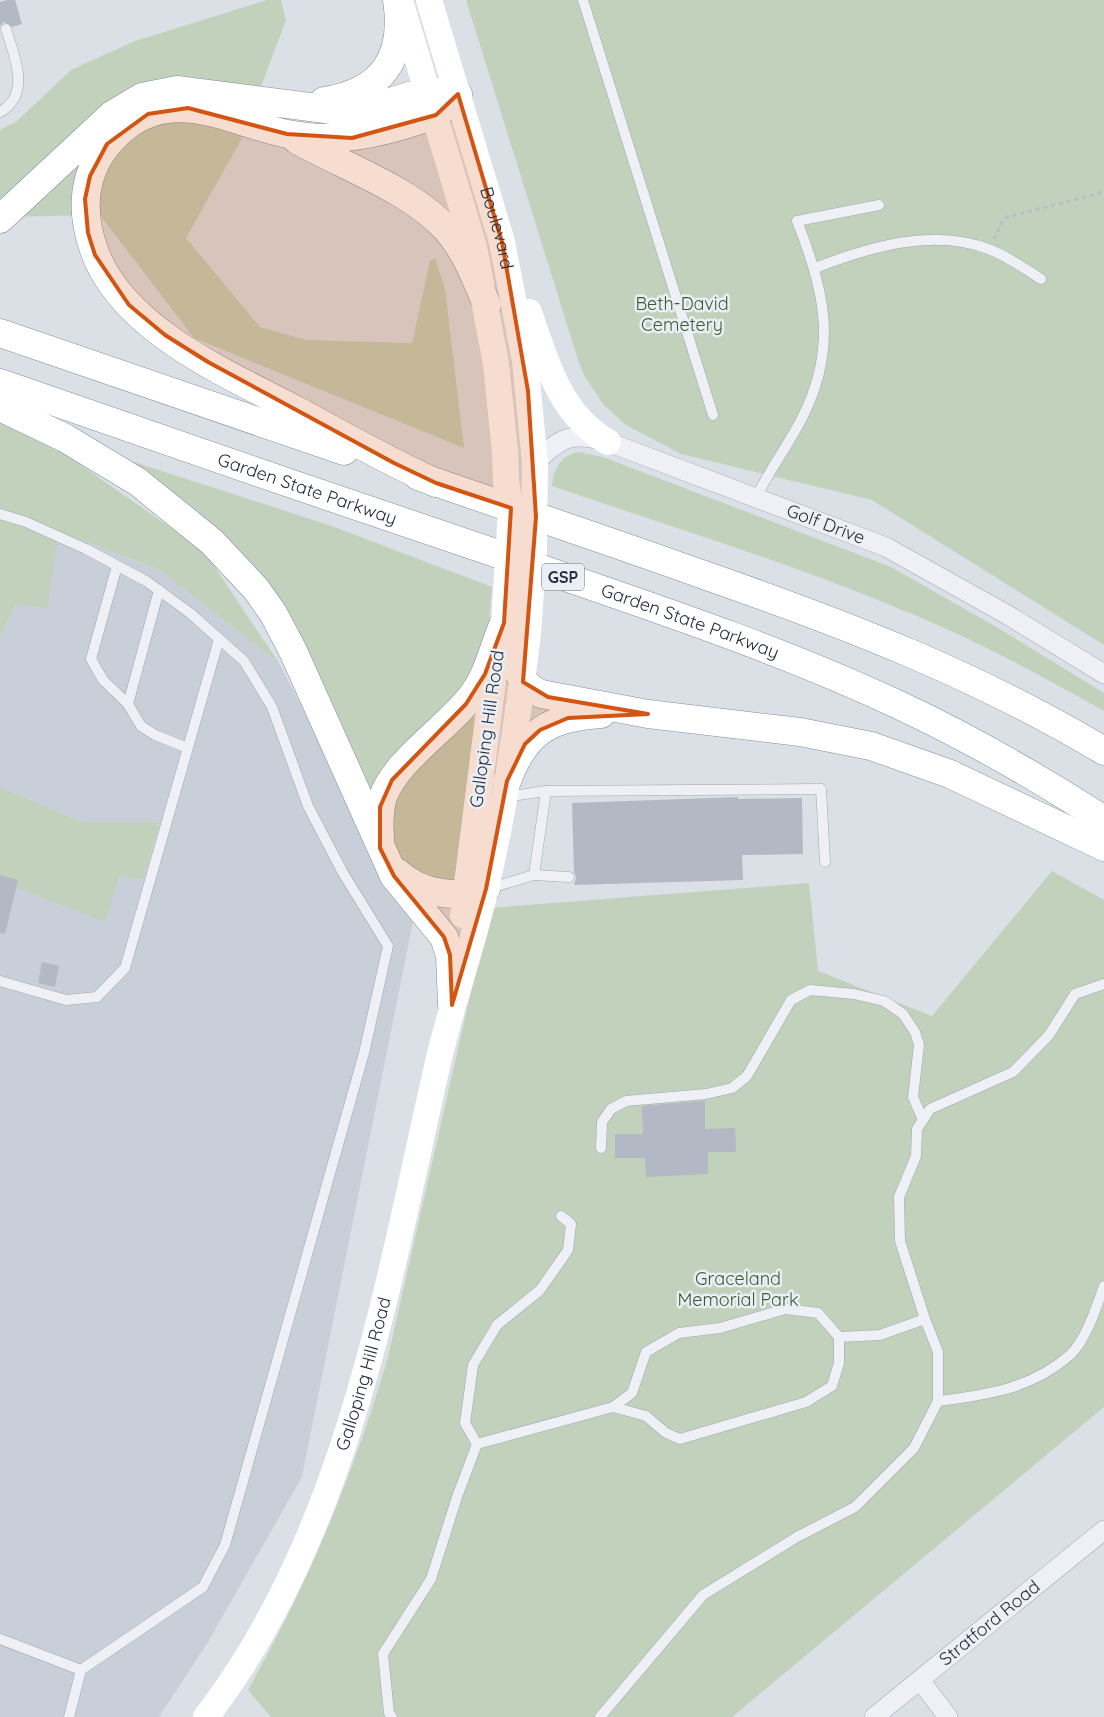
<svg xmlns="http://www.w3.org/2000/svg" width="1104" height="1717" font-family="Quicksand,sans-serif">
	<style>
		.built { fill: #c9cfd9 }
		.green { fill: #c1d1bc }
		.building { fill: #b2b9c4 }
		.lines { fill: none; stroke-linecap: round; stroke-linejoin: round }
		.lane-casing { stroke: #a0a7b1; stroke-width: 11 }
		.street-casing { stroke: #a0a7b1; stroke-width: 20 }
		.highway-casing { stroke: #828d9e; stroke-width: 29 }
		.path { stroke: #b9bec5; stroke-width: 3; stroke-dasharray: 4 4; stroke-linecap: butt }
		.lane { stroke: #eef0f5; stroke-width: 10 }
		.street { stroke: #eef0f5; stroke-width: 19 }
		.secondary { stroke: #fff; stroke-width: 26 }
		.highway { stroke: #fff; stroke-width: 28 }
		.secondary-bridge { stroke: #fff; stroke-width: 26 }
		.marked { fill: #d45511; fill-opacity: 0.2; stroke: #d45511; stroke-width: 4; stroke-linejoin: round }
		.labels { text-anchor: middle; stroke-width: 5; stroke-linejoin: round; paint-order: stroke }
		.shield { fill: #eaeff5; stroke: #5f6875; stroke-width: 1 }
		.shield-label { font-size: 16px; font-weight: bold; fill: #242e3e }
		.street-label { font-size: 18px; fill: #242e3e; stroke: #eaeff5 }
		.park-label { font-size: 18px; fill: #395a31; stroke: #eaeff5 }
	</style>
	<rect width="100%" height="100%" fill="#dbe0e7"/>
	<!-- built -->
	<polygon class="built" points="59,532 158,569 279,663 413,922 302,1477 208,1642 159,1717 0,1717 0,881 119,876 143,880 160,824 82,822 0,787 0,637 16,604"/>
	<!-- green -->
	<g class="green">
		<polygon points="267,0 281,0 286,20 241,140 186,238 260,327 306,340 412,343 430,261 435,258 445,289 464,448 194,338 100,215 0,217 0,130 17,121 71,70 135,41"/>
		<polygon points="466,0 1104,0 1104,645 872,500 681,454 626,425 603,404 585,377 578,360"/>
		<polygon points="0,422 42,438 204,551 279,663 158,569 59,532 47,609 16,604 0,637"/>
		<path d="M578,452L603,457L891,567L998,628L1104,693V711C1055,683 1005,656 953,632C824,573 686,532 552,486C554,469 560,456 578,452Z"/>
		<polygon points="134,462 329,525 492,587 487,649 472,683 376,793 369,792 291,618 133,468"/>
		<path d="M470,713L476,719L456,880C435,879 398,866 391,843C388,832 391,806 391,793Z"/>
		<polygon points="0,787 82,822 160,823 143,880 119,876 105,922 0,881"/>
		<path d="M1052,871L1104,900V1407L732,1717H271L248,1690C308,1584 354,1474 388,1357L490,908L809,883L818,971L932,1016Z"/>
	</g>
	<!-- building -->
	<g class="building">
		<polygon points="7,0 15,0 22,24 12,27 4,22 0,26 0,2"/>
		<polygon points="738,797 738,799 802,798 803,854 742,855 743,880 574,885 576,877 574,872 572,803"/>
		<polygon points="0,875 18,880 5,934 0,933"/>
		<polygon points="42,962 59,966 55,987 38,983"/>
		<polygon points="705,1101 705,1129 735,1128 736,1152 708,1152 708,1174 646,1177 645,1158 615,1158 615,1134 643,1134 642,1106"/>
	</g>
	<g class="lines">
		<defs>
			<g id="lane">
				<polyline points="583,0 713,415"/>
				<path d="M0,112C32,94 14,56 6,29"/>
				<path d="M815,268C869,247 934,227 991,250C1009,257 1025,269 1041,279"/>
				<path d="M756,498C769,470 788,446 802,418C838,348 825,291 797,221L879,205"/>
				<polyline points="0,514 26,522 86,549 146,581 190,613 244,661 272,707 308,806 343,873 388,946 364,1053 225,1545 203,1587 81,1670 69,1717"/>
				<polyline points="117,566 91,659 103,680 128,704"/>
				<polyline points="159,590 128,704 141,726 155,735 188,748"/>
				<polyline points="505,797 546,791"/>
				<polyline points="534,875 546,791 821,789 825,862"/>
				<polyline points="487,889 534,875 569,877"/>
				<polyline points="0,981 66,1000 97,997 125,968 219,639"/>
				<polyline points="601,1148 602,1122 611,1109 626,1101 706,1094 732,1088 747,1076 791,1000 810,990 854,994 884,1001 903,1014 915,1032 919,1045 913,1097 923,1120"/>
				<polyline points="561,1216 571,1224 568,1250 540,1290 497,1325 473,1365 465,1423 477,1444 613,1407 632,1393 646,1352 679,1333 720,1328 785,1309 818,1313 839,1337 880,1335 925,1319"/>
				<path d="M938,1401C987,1395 1031,1389 1070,1355C1087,1339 1096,1307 1104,1286"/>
				<polyline points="613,1407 646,1416 666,1433 680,1439 806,1402 832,1386 839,1363 839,1337"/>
				<polyline points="0,1639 81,1670"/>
				<polyline points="392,1717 389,1713 383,1654 431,1579 457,1497 477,1444"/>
				<polyline points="600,1717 703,1595 797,1537 855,1507 914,1448 938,1401 938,1352 925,1319 900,1241 899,1197 916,1156 917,1129 930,1109 1013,1072 1049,1035 1075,994 1104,984"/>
			</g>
			<g id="street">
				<path id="s1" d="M535,463C560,437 573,431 608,442L886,547L1006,614L1104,674"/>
				<polyline points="920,1680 948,1717"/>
				<path id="s2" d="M874,1717L1104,1530"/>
			</g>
			<g id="highway">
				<path d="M324,101C382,92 406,58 397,0"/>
				<path d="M297,140C343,166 414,191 448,231C466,252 476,279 487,305"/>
				<path d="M0,219L112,115L142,97L177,90L349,112C384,109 422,83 458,94C444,114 426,118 404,125C363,137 329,142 287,134C234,123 180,88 129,124C117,133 106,144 98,158C81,188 83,219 94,250C122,330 228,374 298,411C343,436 388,461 436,483"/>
				<polyline points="0,333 344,451"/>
				<path id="s5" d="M0,383C167,442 336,499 504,556C637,602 773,646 901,706C971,739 1039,778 1104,820"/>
				<polyline points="0,407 65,438 138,482 212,542 256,589 273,613 293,651 394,876 444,937 450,955 452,1005"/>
				<path d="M418,476C513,509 609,541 704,575C845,624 975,674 1104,751"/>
				<path d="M504,623C512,650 512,682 541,694L648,714L800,732L871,746L950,774L1104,847"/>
				<path d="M507,781C525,732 549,717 601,714"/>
				<path d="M380,839C379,824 379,810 383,797C396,759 451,726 474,693C489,672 494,645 504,623"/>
				<path d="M398,873C421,894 457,899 486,889"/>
			</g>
		</defs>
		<!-- lane casing -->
		<use href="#lane" class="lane-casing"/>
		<!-- street casing -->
		<use href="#street" class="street-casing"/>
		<!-- highway casing -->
		<use href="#highway" class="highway-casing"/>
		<!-- path -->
		<polyline class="path" points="994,239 1004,218 1104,192"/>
		<!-- lane -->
		<use href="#lane" class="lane"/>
		<!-- street -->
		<use href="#street" class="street"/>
		<!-- secondary -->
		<g class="secondary">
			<path id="s3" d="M429,0L502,242L525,361L535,463"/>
			<polyline points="401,4 474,247 496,364 505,452"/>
			<path d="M529,312C546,361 559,414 608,442"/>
			<polyline points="463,915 496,657"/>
			<path id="s4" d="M206,1717C349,1532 388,1280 439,1058C453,1000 473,945 486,887C506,804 518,718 528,633"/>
		</g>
		<!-- highway -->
		<use href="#highway" class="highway"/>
		<!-- secondary-bridge -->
		<g class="secondary-bridge">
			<polyline points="504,623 511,512 506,482 505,452"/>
			<polyline points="528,633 534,549 535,463"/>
		</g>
	</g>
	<!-- marked area -->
	<path class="marked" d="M458,94L502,242L528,391L536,517L523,682L548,697L648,714L568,718L540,730L525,744L507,781L486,889L452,1005L450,955L444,937L394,876L380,848V807L392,780L466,704L485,674L504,623L511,508L436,483L394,463L208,362L165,335L129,305L95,255L88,233L85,199L90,176L107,144L148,114L188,108L287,134L352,138L436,115Z"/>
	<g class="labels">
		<!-- shield labels -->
		<rect class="shield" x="542" y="563.5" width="42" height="27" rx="4"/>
		<g class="shield-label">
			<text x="563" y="583">GSP</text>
		</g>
		<!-- street labels -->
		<g class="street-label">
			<text dy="6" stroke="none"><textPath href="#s3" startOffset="238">Boulevard</textPath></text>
			<text dy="6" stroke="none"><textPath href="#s5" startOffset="325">Garden State Parkway</textPath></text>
			<text dy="6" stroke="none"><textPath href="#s1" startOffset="315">Golf Drive</textPath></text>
			<text dy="6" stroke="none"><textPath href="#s5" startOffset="730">Garden State Parkway</textPath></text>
			<text transform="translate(487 729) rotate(-82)" y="6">Galloping Hill Road</text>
			<text dy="6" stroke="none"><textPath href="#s4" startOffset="380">Galloping Hill Road</textPath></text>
			<text dy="6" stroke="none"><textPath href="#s2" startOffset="149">Stratford Road</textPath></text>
		</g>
		<!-- park labels -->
		<g class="park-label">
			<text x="682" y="310">Beth-David<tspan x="682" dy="21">Cemetery</tspan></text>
			<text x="738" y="1285">Graceland<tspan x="738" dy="21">Memorial Park</tspan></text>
		</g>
	</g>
</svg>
